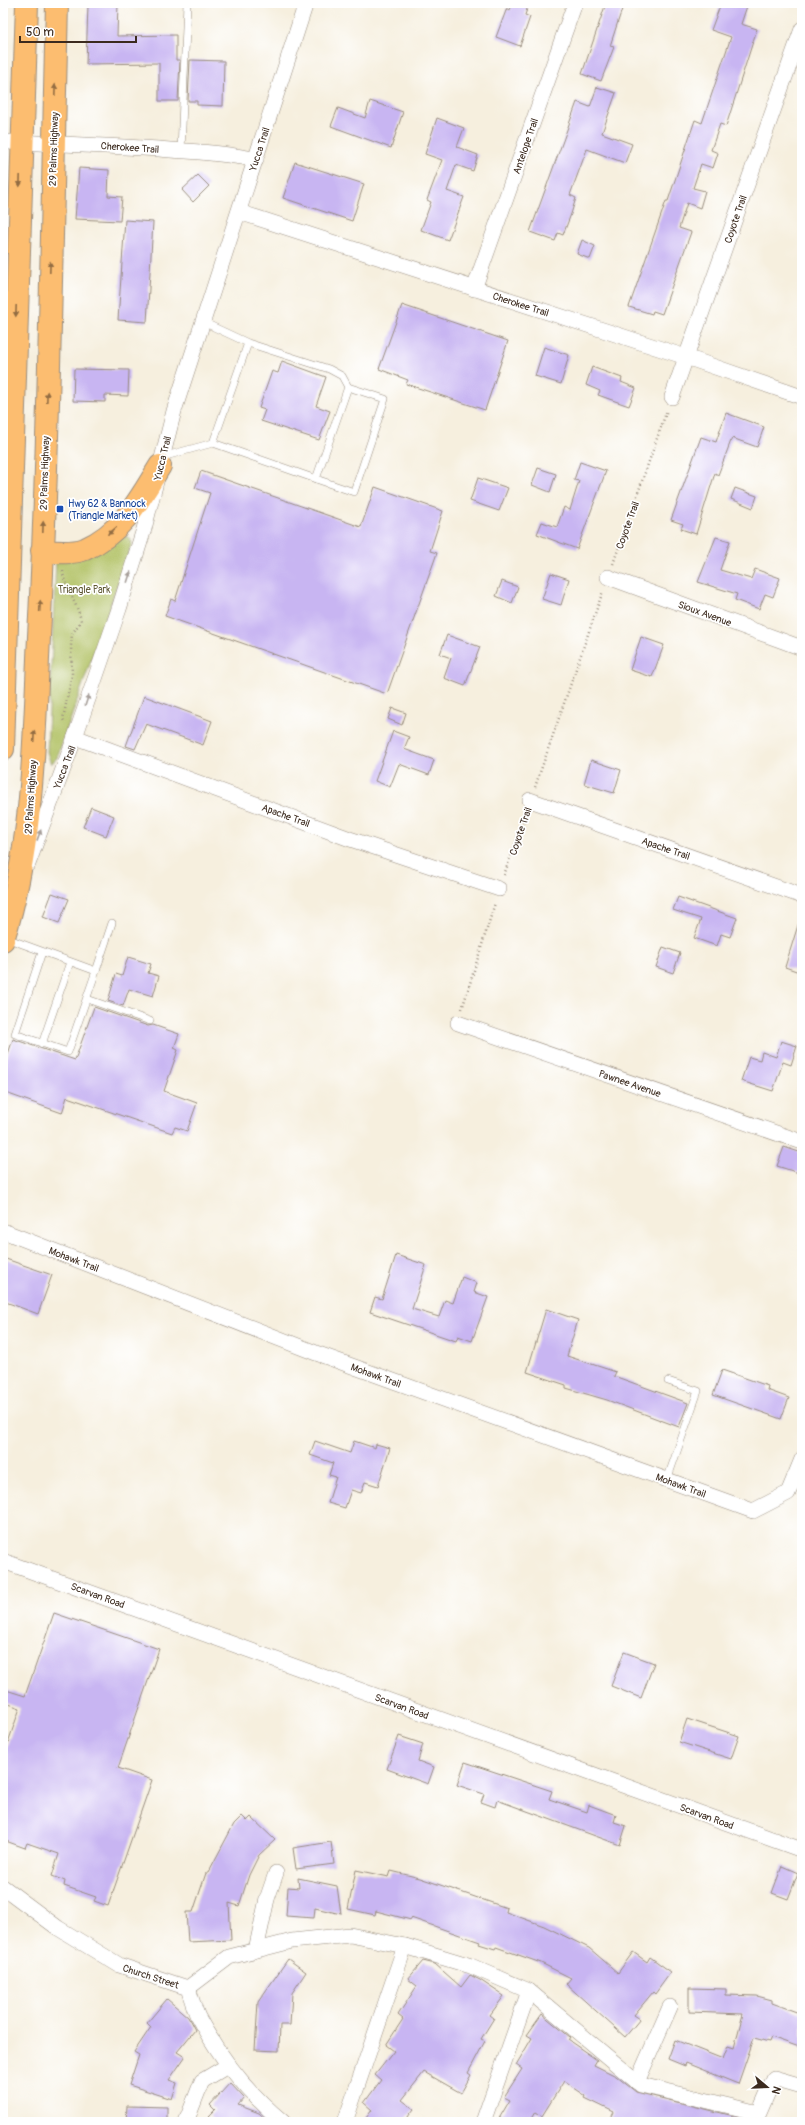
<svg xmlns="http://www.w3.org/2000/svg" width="805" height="2125" font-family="Pangolin,sans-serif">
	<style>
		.green { fill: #b1c164; stroke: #767641 }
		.building { fill: #c8b5f2 }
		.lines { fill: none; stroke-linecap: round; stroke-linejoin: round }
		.lane-casing { stroke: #988c7e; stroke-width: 8 }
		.street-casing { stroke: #988c7e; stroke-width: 16 }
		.primary-casing { stroke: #988c7e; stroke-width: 24 }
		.path { stroke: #988c7e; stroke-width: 2.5; stroke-dasharray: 1 3; stroke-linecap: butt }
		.lane { stroke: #fff; stroke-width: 7 }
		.street { stroke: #fff; stroke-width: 15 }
		.primary { stroke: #fcbd6f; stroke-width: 22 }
		.oneway { fill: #926c42 }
		.oneway2 { fill: #a79f9a }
		.transit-dot { fill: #1a4fb4; stroke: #fff; stroke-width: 1.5 }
		.labels { text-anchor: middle; stroke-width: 3.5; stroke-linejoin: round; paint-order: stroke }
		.street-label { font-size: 10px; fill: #3b2a1e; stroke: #fff }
		.transit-label { font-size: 10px; fill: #164399; stroke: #fff; text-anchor: start }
		.park-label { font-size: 10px; fill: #5e5733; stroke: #fff }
	</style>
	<rect width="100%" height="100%" fill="#fff"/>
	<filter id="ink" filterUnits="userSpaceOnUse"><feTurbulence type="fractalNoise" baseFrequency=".025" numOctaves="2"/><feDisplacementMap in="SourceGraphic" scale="8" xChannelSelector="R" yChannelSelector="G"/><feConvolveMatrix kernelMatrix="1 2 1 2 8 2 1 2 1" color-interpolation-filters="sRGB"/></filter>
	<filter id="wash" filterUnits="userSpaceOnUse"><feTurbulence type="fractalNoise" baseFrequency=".012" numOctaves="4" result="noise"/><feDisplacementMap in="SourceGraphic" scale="16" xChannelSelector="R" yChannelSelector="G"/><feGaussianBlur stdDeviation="0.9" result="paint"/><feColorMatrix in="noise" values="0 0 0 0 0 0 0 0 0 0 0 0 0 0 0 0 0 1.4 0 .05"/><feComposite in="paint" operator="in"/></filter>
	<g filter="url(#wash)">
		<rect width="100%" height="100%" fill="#f6efde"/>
		<!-- green -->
		<polygon class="green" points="120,536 129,537 132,543 57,758 51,764 47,752 56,560"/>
		<g id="blocks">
			<!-- building -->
			<g class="building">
				<polygon points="99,3 118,3 117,36 176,35 176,60 180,60 178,101 159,101 159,63 86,64 88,5 99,5"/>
				<polygon points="513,3 529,3 525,15 530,17 520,46 496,37 507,8 510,10"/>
				<polygon points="606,3 624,3 610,46 614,47 601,81 582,74"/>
				<polygon points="721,3 748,3 741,24 757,29 726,126 720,124 711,150 718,153 713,168 701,164 693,188 705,191 700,208 687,203 679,228 691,232 662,314 653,311 652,314 629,307 666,201 668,201 695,120 702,123 731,37 711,30"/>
				<polygon points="190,60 224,61 223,106 197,105 197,101 188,101"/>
				<polygon points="597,87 616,93 602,133 632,144 625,163 587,149 570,195 576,198 571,214 563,235 558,233 555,241 530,232 577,102 590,107"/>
				<polygon points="370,101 403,112 391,148 331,126 338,108 365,118"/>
				<polygon points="437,118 464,128 457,147 478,155 473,171 456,165 447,191 464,197 448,240 421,230 431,202 427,200 442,160 425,154"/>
				<polygon points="295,162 364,184 352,221 283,198"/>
				<polygon points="79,168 109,170 108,196 122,197 120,221 75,219"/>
				<polygon points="198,175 209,186 193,202 182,190"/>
				<polygon points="125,220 153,222 147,322 118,320"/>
				<polygon points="582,240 595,246 590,259 577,254"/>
				<polygon points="402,305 508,341 485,410 406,384 408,380 379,369"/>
				<polygon points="544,347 569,355 561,384 535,376"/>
				<polygon points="282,361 326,377 316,406 330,411 319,440 261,421 265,410 259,408 272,371 278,373"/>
				<polygon points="592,367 622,378 621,382 636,388 629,406 598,395 600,391 586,385"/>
				<polygon points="74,369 129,370 128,396 105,395 105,402 73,401"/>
				<polygon points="726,413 764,427 757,447 732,438 718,475 715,473 696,534 681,529 683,524 671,520 701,437 716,442"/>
				<polygon points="580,462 606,471 577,549 537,534 542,522 557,527 564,507 570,510 579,481 574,480"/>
				<polygon points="538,468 556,474 550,492 532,485"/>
				<polygon points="201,471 361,527 375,487 443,511 430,551 437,553 387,694 165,616 171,599 175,601 210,493 195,488"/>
				<polygon points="478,478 508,488 499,511 470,501"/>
				<polygon points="735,488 757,496 753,508 731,499"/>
				<polygon points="716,537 730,541 720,570 751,579 755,569 780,578 773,597 765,594 759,609 735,600 737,594 698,582"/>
				<polygon points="551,573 569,579 561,605 542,599"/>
				<polygon points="502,581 518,587 512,603 496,596"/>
				<polygon points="447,635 480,647 465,686 444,678 451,658 440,654"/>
				<polygon points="641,637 664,645 652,677 630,670"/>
				<polygon points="144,696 212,721 203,745 146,724 135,749 126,746"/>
				<polygon points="392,708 406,713 402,725 388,719"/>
				<polygon points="393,731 409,737 404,749 434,760 429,775 399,764 390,787 375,781"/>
				<polygon points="591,760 621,770 614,793 584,784"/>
				<polygon points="91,807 114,816 106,836 83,827"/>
				<polygon points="52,893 69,899 59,923 43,917"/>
				<polygon points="678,897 737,918 730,937 721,934 717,946 694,938 701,919 673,910"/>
				<polygon points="799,922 802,922 802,973 785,967"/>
				<polygon points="663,947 680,953 673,973 656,967"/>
				<polygon points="128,957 151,964 148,973 159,976 153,996 129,989 123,1006 108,1001 116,974 122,976"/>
				<polygon points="94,1007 148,1026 153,1025 179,1034 174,1048 178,1050 164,1091 197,1103 187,1131 175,1127 172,1133 67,1097 62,1113 3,1092 3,1069 13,1039 75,1060"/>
				<polygon points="781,1041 797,1046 791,1065 783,1062 773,1091 741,1081 749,1057 760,1060 762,1052 776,1057"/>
				<polygon points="784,1147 802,1153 802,1174 777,1166"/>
				<polygon points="396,1255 426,1265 412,1309 439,1317 445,1300 453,1303 462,1277 477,1283 474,1292 488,1297 472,1341 458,1336 456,1341 370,1312 375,1297 382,1299"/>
				<polygon points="3,1258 52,1275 38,1314 3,1301"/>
				<polygon points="546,1309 578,1320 567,1356 616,1372 614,1376 688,1403 679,1427 607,1400 566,1388 566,1385 527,1372"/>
				<polygon points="722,1370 768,1386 767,1390 789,1398 781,1419 713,1395"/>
				<polygon points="315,1441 350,1453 354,1441 375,1448 376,1444 390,1448 378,1486 365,1482 361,1493 351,1490 345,1508 328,1503 336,1477 329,1475 333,1463 310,1455"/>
				<polygon points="54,1613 159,1649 118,1768 152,1780 108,1906 94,1901 96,1897 64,1886 65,1881 52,1876 59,1854 27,1843 25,1848 3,1840 3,1757 20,1708 3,1702 3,1689 25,1696"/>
				<polygon points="624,1652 654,1663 641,1698 611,1686"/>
				<polygon points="687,1719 739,1736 731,1759 679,1742"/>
				<polygon points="399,1736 423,1744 418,1761 434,1767 428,1784 387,1769"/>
				<polygon points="465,1762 552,1791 549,1799 587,1812 589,1805 616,1815 614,1822 626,1826 620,1845 497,1800 495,1807 481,1802 484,1794 457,1785"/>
				<polygon points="242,1816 247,1821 251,1817 275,1840 259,1855 249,1875 239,1906 229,1903 231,1940 188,1942 186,1912 193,1912 206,1873 208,1873 234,1824"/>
				<polygon points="331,1842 334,1864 296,1869 293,1848"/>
				<polygon points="782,1866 798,1873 788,1899 772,1893"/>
				<polygon points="356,1870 389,1877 391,1871 420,1878 507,1908 506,1912 544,1926 589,1948 618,1973 633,1952 647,1962 650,1957 671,1972 655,1994 653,1992 634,2015 640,2019 625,2037 566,1984 571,1978 541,1963 496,1947 495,1949 479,1944 480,1942 411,1918 411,1920 376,1911 375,1915 348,1909"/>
				<polygon points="298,1878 337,1886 341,1914 315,1908 314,1918 286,1916 288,1887 299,1888"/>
				<polygon points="288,1959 306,1972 292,1993 290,2025 280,2025 279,2051 255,2050 258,2002"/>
				<polygon points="423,1961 435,1964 461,1987 470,1975 480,1980 504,1996 490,2015 494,2018 481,2039 485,2041 468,2073 471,2075 461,2093 424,2072 402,2100 414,2109 404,2122 363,2122 372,2110 364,2103 381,2080 375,2075 394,2051 386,2045 403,2019 398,2015 417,1986 408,1979"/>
				<polygon points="689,1988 726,1989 726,1995 757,1996 772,2000 772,2003 802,2014 802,2048 771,2037 769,2042 754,2038 738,2084 686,2063 685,2066 668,2059 675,2040 723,2059 728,2046 734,2048 743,2014 689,2012"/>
				<polygon points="167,1999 188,2017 195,2030 177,2052 185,2057 169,2080 177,2083 172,2099 129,2085 139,2055 134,2052 151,2027 147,2023"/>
				<polygon points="542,2014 570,2037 568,2040 597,2060 594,2065 616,2076 636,2092 738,2117 747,2120 746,2122 609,2122 614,2112 585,2098 586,2096 564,2081 542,2116 536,2112 530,2122 497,2122 510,2100 504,2097 522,2069 516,2065 532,2038 527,2035"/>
				<polygon points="230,2083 244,2098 238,2105 259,2113 269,2122 216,2122 209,2116 215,2110 210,2105"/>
				<polygon points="127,2106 167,2107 167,2122 126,2122"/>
			</g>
		</g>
	</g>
	<g filter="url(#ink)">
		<use href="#blocks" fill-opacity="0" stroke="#988c7e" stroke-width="1"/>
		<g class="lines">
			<defs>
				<g id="lane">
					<polyline points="181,151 187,3"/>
					<polyline points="203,322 248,343 329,369 342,376 348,387 316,479 213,443 248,343"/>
					<polyline points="162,457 213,443"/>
					<polyline points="316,479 354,492 385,399 348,387"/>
					<polyline points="6,938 96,971 68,1052 15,1034 42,952"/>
					<polyline points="96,971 112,923"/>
					<polyline points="87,999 150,1021"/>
					<polyline points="42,1044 70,962"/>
					<polyline points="667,1480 698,1391 668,1381"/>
				</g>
				<g id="street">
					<path d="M3,142C55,143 107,146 159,149C191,152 224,152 256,160"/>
					<polyline points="239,212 686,357 802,397"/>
					<polyline points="474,289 575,3"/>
					<polyline points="672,397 802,29"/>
					<polyline points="608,577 802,648"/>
					<polyline points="75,737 350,839 499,889"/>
					<polyline points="530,800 802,896"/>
					<polyline points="28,864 75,737 119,609 144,529 174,411 306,3"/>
					<polyline points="458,1023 802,1142"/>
					<polyline points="3,1231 316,1353 753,1511 788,1493 802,1459"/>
					<polyline points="3,1561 802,1850"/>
					<path d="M3,1887L58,1928L119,1965L188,1988C191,1997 194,2008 198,2017C219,2056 249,2094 283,2122"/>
					<polyline points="256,1950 267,1899 276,1873"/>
					<polyline points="188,1988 229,1957 292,1941 350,1935 405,1946 471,1966 529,1991 641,2085 759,2113 774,2078 802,2086"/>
					<polyline points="637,2082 670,2007"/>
					<polyline points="186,2122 202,2081 229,2065"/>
					<polyline points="345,2122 405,1946"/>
					<polyline points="483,2122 529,1991"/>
				</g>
				<g id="primary">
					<path d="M42,551C55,552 73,554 85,549C123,532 139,500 160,466"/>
					<polyline points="3,749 27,3"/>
					<path d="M3,940C36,835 34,725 40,617C50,413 52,208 57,3"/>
				</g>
			</defs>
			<!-- lane casing -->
			<use href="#lane" class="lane-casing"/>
			<!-- street casing -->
			<use href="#street" class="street-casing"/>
			<!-- primary casing -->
			<use href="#primary" class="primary-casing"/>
			<!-- path -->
			<g class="path">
				<polyline points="613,564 667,410"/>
				<path d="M63,571C64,589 78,603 81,621L72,634L71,646L72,675L63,719L65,723"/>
				<polyline points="535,787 603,591"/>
				<polyline points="504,875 526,814"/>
				<polyline points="462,1009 495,903"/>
			</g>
			<!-- lane -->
			<use href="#lane" class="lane"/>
			<!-- street -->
			<use href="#street" class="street"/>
			<!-- primary -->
			<use href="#primary" class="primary"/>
		</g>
		<!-- one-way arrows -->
		<defs><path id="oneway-solid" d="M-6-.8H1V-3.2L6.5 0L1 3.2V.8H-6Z"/></defs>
		<g class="oneway">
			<use href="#oneway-solid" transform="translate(55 90) rotate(-88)"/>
			<use href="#oneway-solid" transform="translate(20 181) rotate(92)"/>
			<use href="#oneway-solid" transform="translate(50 267) rotate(-88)"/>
			<use href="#oneway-solid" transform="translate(16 311) rotate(92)"/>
			<use href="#oneway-solid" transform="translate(47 397) rotate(-88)"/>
			<use href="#oneway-solid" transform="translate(43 527) rotate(-88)"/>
			<use href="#oneway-solid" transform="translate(112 531) rotate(141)"/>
			<use href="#oneway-solid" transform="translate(40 606) rotate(-87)"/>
			<use href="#oneway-solid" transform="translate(34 736) rotate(-87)"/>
		</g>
		<g class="oneway2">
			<use href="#oneway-solid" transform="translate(129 577) rotate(-72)"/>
			<use href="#oneway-solid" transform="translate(87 700) rotate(-72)"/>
			<use href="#oneway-solid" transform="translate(39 835) rotate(-70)"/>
		</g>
	</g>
	<!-- markers -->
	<rect class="transit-dot" x="56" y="505" width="8" height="8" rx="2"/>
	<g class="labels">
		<!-- street labels -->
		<g class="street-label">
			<text transform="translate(525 146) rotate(-71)" y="4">Antelope Trail</text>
			<text transform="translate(130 147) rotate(4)" y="4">Cherokee Trail</text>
			<text transform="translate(53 149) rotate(-88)" y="4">29 Palms Highway</text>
			<text transform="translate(259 149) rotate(-72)" y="4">Yucca Trail</text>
			<text transform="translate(735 219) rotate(-71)" y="4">Coyote Trail</text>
			<text transform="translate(521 304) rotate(18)" y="4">Cherokee Trail</text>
			<text transform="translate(162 458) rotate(-76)" y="4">Yucca Trail</text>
			<text transform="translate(44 473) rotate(-88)" y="4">29 Palms Highway</text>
			<text transform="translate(627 525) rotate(-70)" y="4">Coyote Trail</text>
			<text transform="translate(705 613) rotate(20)" y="4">Sioux Avenue</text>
			<text transform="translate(64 767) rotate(-69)" y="4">Yucca Trail</text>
			<text transform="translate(30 797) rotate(-86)" y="4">29 Palms Highway</text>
			<text transform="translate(286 815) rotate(20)" y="4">Apache Trail</text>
			<text transform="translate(520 831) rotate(-71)" y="4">Coyote Trail</text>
			<text transform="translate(666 848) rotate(19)" y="4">Apache Trail</text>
			<text transform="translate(630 1083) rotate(19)" y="4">Pawnee Avenue</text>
			<text transform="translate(74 1259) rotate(21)" y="4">Mohawk Trail</text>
			<text transform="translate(376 1375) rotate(20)" y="4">Mohawk Trail</text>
			<text transform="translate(681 1485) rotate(20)" y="4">Mohawk Trail</text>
			<text transform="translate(98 1595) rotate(20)" y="4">Scarvan Road</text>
			<text transform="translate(402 1706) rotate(20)" y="4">Scarvan Road</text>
			<text transform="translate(707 1816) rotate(20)" y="4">Scarvan Road</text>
			<text transform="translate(151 1976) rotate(18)" y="4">Church Street</text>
		</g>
		<!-- transit labels -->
		<g class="transit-label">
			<text x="68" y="507">Hwy 62 &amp; Bannock<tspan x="68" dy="12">(Triangle Market)</tspan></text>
		</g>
		<!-- park labels -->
		<g class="park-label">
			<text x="84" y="593">Triangle Park</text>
		</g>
	</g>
	<!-- margin -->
	<rect width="805" height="2125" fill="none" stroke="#fff" stroke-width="16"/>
	<!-- north arrow -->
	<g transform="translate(767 2087) rotate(109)" stroke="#ffffff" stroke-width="3" paint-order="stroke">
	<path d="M0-3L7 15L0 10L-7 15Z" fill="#3b2a1e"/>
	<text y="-6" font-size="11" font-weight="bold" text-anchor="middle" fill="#3b2a1e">N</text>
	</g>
	<!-- scale -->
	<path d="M20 36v6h116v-6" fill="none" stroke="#3b2a1e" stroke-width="2"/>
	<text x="26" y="36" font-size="12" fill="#3b2a1e" stroke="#ffffff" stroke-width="3" paint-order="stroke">50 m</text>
</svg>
